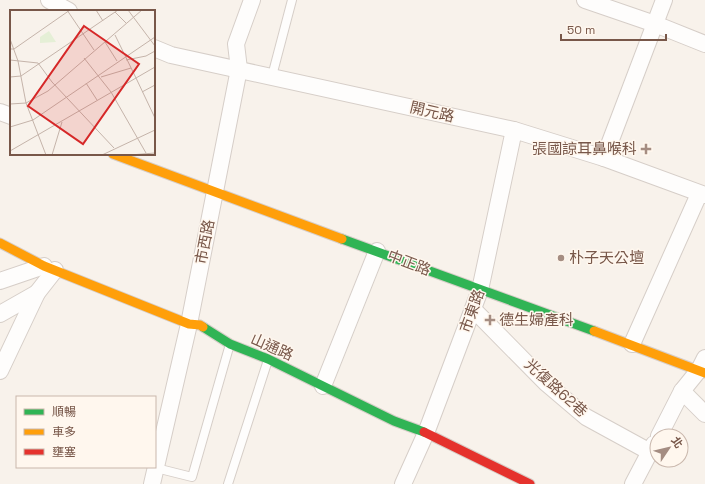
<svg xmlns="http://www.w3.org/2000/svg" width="705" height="484" font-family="'Space Grotesk','Noto Sans TC',sans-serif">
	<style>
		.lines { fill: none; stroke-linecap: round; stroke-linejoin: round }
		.lane-casing { stroke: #d6cec8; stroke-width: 10 }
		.street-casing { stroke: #d6cec8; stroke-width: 18 }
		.fast-casing { stroke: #d7cec8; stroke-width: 11 }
		.slow-casing { stroke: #d7cec8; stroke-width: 11 }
		.jam-casing { stroke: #d7cec8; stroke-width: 11 }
		.lane { stroke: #fefdfc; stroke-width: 8 }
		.street { stroke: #fefdfc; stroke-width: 16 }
		.fast { stroke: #30b455; stroke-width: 9 }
		.slow { stroke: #ff9f0a; stroke-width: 9 }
		.jam { stroke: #e5322d; stroke-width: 9 }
		.poi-dot { fill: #a58d82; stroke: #fff7ee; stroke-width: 1.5 }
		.labels { text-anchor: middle; stroke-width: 3; stroke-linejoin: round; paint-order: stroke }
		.street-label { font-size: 15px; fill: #785749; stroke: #fff7ee }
		.poi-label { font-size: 15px; fill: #785749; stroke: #fff7ee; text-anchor: start }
		.inset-road { fill: none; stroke: #c5b4aa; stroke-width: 1 }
		.view { fill: #d62828; fill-opacity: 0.15; stroke: #d62828; stroke-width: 2 }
		.inset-edge { fill: none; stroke: #785749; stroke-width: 2 }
	</style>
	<rect width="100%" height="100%" fill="#f8f2eb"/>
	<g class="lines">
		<defs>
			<g id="lane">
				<polyline points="272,76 292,0"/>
				<polyline points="156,468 192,477 230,344"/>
				<polyline points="228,484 268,360"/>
			</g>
			<g id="street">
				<polyline points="49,0 69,11"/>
				<polyline points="585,0 655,24 705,44"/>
				<polyline points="154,48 171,55 514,130 604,158 705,195"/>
				<polyline points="0,112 11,116"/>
				<polyline points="604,158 664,0"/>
				<polyline points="0,281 44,266"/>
				<polyline points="473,309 546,383 586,417 650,452"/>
				<polyline points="0,314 37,293"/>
				<polyline points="632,344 699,194"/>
				<polyline points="0,371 37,293 55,270"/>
				<polyline points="323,386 377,251"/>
				<polyline points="682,391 705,414"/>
				<polyline points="659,436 682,391 699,370 705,358"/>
				<polyline points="152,484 189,324 239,69 236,44 252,0"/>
				<polyline points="403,484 426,433 480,290 514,130"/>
				<polyline points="633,484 654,444"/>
			</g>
			<g id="fast">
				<polyline points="342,239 594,331"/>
				<polyline points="203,327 230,344 268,359 394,421 424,432"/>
			</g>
			<g id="slow">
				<polyline points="113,154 342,239"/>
				<polyline points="0,243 44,266 189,324 200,325 203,327"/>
				<polyline points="594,331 705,373"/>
			</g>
			<polyline id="jam" points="424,432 530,484"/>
		</defs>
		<!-- lane casing -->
		<use href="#lane" class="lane-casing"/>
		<!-- street casing -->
		<use href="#street" class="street-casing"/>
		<!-- fast casing -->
		<use href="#fast" class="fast-casing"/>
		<!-- slow casing -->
		<use href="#slow" class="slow-casing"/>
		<!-- jam casing -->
		<use href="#jam" class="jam-casing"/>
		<!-- lane -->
		<use href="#lane" class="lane"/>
		<!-- street -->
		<use href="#street" class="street"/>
		<!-- fast -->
		<use href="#fast" class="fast"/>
		<!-- slow -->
		<use href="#slow" class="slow"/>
		<!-- jam -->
		<use href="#jam" class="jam"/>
	</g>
	<!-- markers -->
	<g class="poi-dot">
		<path d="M644 143h4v4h4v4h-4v4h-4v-4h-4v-4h4z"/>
		<circle cx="561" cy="258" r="4"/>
		<path d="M488 314h4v4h4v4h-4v4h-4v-4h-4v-4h4z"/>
	</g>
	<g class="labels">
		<!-- street labels -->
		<g class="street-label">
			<text transform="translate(432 112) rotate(13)" y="5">開元路</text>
			<text transform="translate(205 242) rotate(-79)" y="5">市西路</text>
			<text transform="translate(409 263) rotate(21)" y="5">中正路</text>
			<text transform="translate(472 311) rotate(-70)" y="5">市東路</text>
			<text transform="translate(272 347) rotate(24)" y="5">山通路</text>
			<text transform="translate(556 388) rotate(42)" y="5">光復路62巷</text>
		</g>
		<!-- poi labels -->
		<g class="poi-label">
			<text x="637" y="154" text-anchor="end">張國諒耳鼻喉科</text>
			<text x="569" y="263">朴子天公壇</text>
			<text x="499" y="325">德生婦產科</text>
		</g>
	</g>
	<!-- overview -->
	<g transform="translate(10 10)">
		<rect width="145" height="145" fill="#f8f2eb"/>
		<path d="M39,21L46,32L30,33V27Z" fill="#e5efd6"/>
		<path class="inset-road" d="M57,0L84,40M86,0L93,11M118,0L145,36M105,2L116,13M105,25L126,68M0,29L8,51L16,93L36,145M95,32L107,51M0,39H4L60,0M74,48L101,82L136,143M0,50L28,53L42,72L104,138M116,50L136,46L145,41M0,67L11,66L108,0M91,67L121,58M126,68L145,108M76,73L87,90M132,82L145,75M0,94L16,93L38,81L132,0M0,117L23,110L145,27M0,141L145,57M42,145L52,112M92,145L145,120M120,145L145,143"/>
		<path class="view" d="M74,16L129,54L73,134L18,96Z"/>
		<rect width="145" height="145" class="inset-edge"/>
	</g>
	<!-- legend -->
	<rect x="16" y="396" width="140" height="72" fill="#fff7ee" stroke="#c9b7ac"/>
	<rect x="24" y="409" width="20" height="6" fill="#30b455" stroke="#c9b7ac"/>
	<text x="52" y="416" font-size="12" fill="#785749">順暢</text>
	<rect x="24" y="429" width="20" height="6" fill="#ff9f0a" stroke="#c9b7ac"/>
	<text x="52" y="436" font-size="12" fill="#785749">車多</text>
	<rect x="24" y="449" width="20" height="6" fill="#e5322d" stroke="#c9b7ac"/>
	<text x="52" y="456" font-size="12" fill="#785749">壅塞</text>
	<!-- north arrow -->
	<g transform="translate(669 448) rotate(55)"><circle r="19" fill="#fff7ee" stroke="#c9b7ac"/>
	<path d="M0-3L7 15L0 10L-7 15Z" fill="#a58d82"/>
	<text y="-6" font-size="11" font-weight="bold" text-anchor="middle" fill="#785749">北</text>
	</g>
	<!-- scale -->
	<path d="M561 34v6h105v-6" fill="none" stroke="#785749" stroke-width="2"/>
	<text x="567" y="34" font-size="12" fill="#785749" stroke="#fff7ee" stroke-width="3" paint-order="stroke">50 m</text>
</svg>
